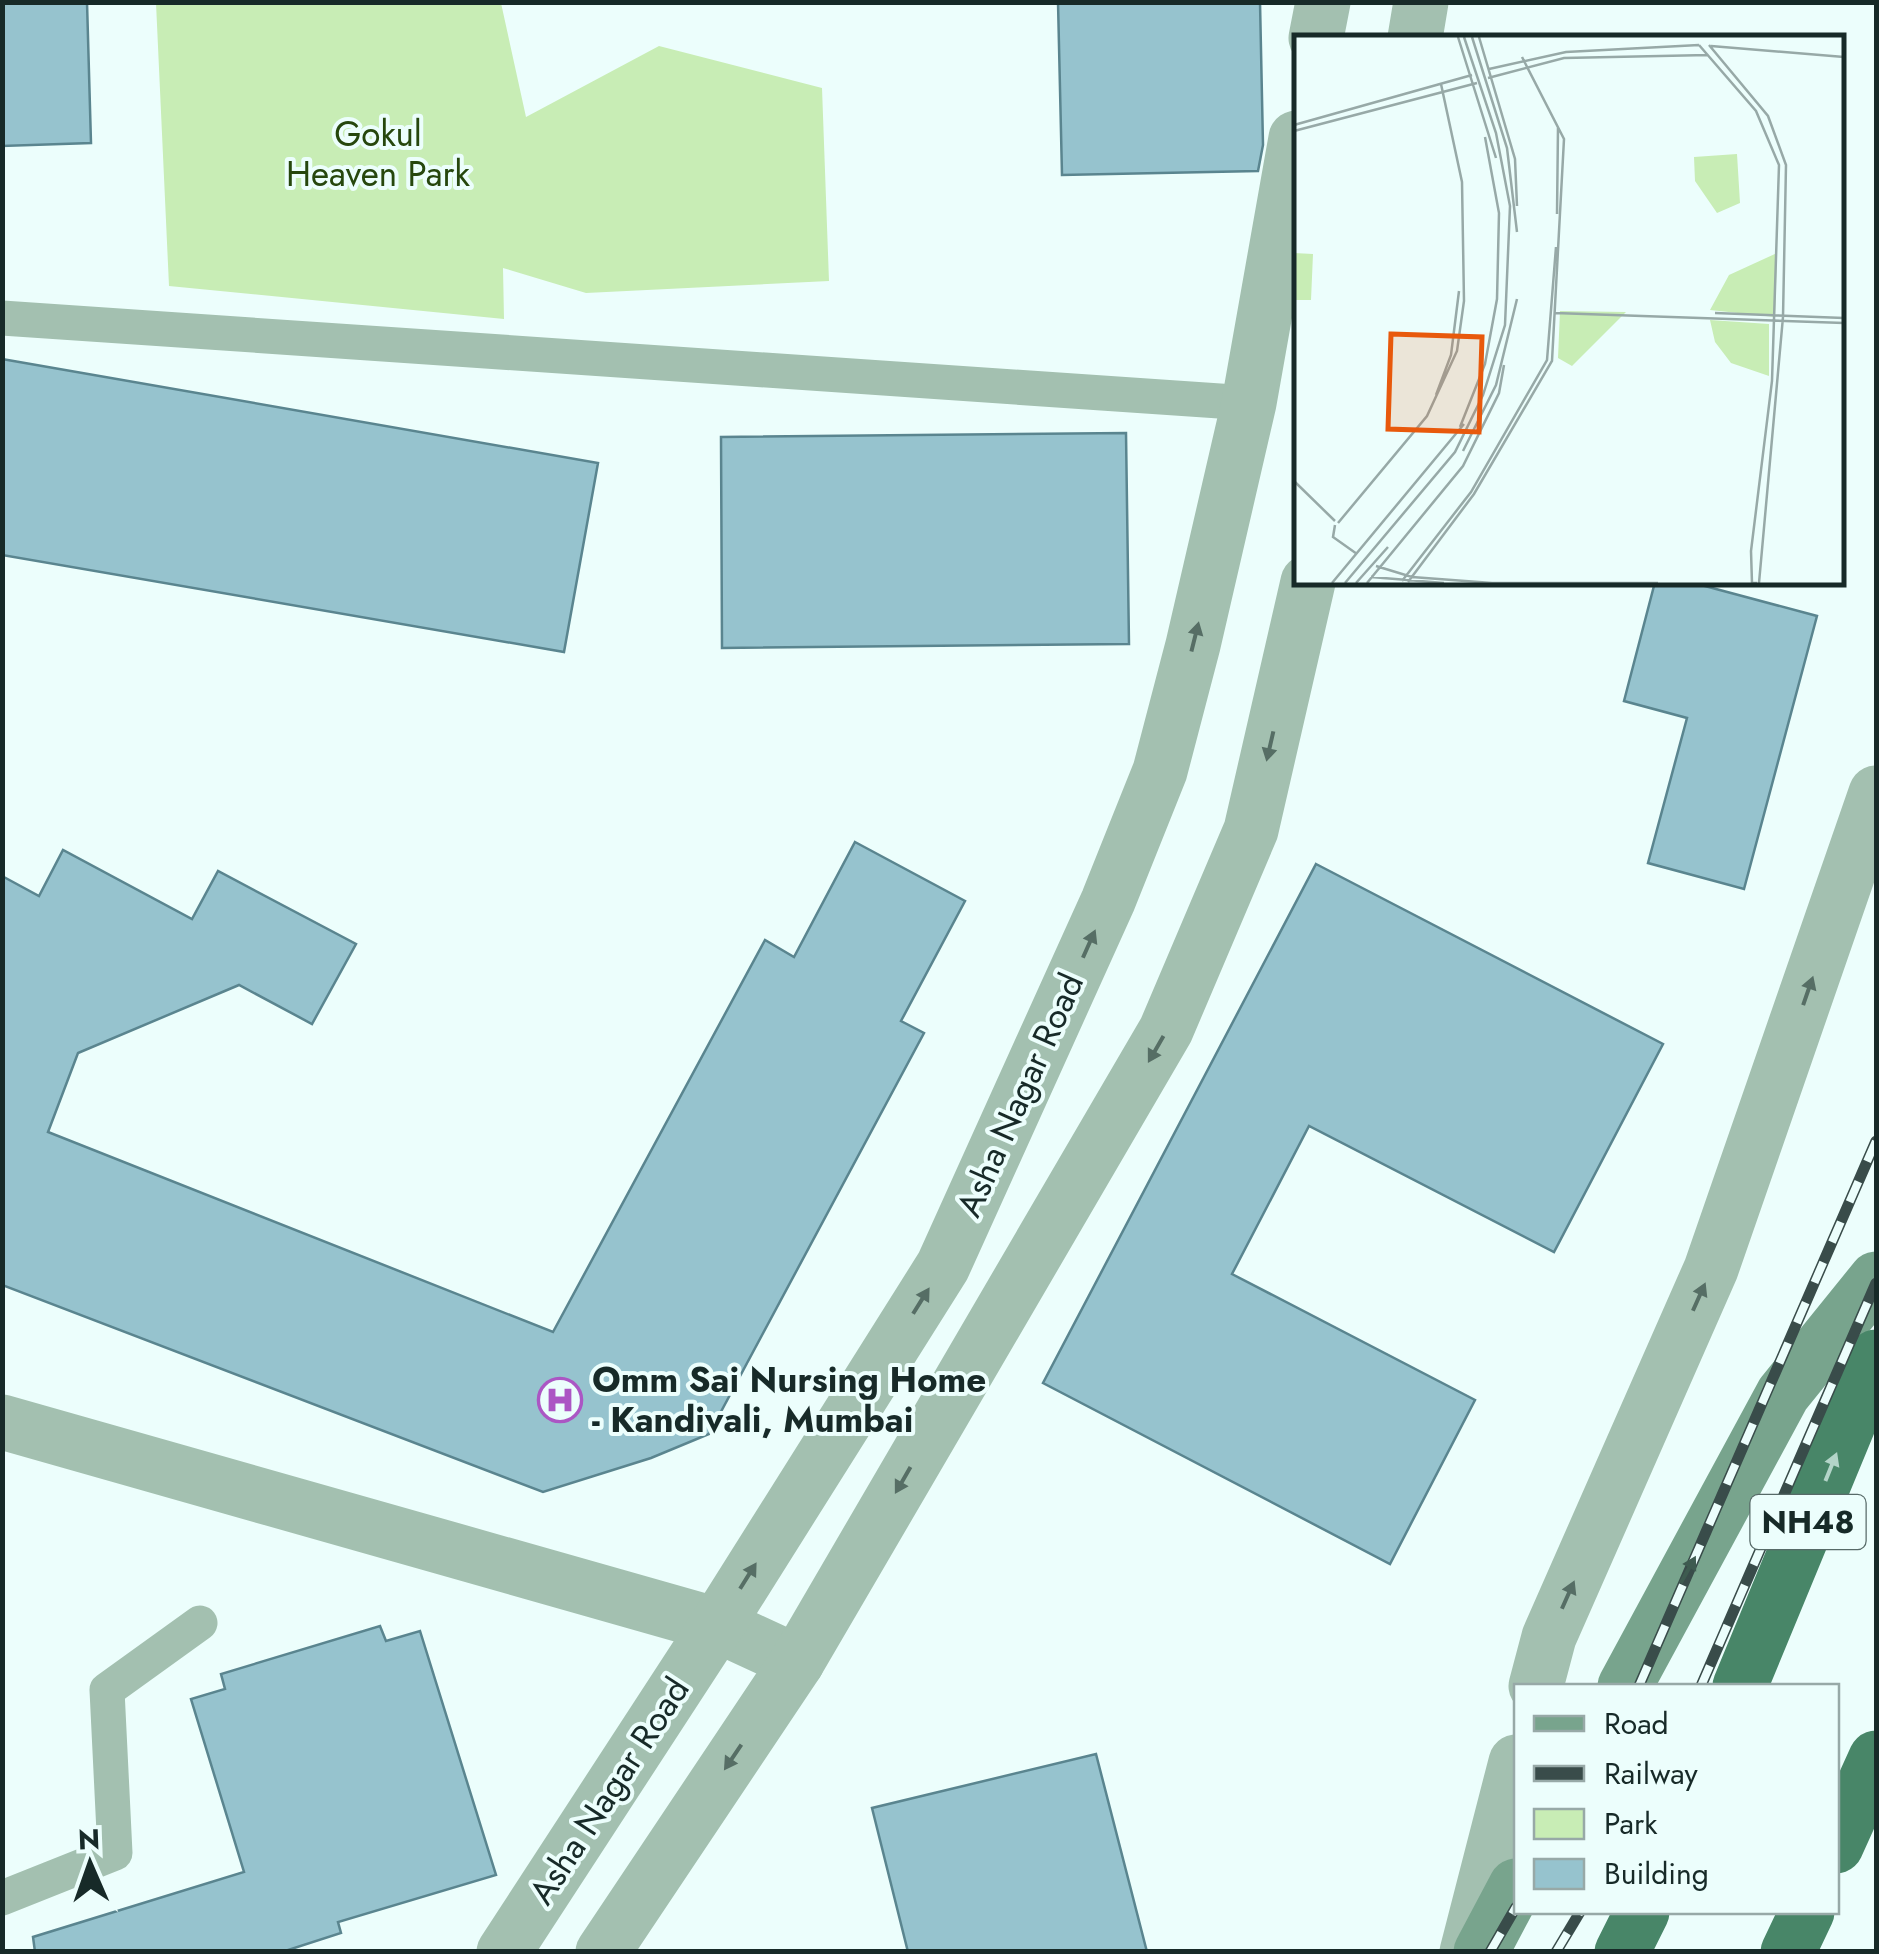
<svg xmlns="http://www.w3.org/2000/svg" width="1879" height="1954" font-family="Jost,sans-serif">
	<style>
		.green { fill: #c8edb5 }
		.building { fill: #96c3ce; stroke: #5a858f; stroke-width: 2.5 }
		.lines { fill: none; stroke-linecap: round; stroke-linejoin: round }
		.service { stroke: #a3c0b0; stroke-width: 35 }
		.minor { stroke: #a3c0b0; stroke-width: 55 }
		.tertiary { stroke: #a3c0b0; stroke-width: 55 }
		.secondary { stroke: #78a48d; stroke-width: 55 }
		.trunk { stroke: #488668; stroke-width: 55 }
		.rail-casing { stroke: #394c4a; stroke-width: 11 }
		.rail { stroke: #ecfefc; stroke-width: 8; stroke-dasharray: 22; stroke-linecap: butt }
		.oneway { fill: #566e65 }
		.oneway2 { fill: #b3d4c8 }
		.oneway3 { fill: #3e5b50 }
		.labels { text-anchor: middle; stroke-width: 8; stroke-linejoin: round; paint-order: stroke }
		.shield { fill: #ecfefc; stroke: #576a68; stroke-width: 2.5 }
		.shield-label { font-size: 32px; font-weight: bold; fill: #172a28 }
		.park-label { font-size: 35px; fill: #26470d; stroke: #ecfefc }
		.street-label { font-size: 35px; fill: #172a28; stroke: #ecfefc }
		.poi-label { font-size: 35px; font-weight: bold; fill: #172a28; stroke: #ecfefc; text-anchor: start }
		.inset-road { fill: none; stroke: #97a9a7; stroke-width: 2.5 }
		.view { fill: #e8590c; fill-opacity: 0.15; stroke: #e8590c; stroke-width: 5 }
		.inset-edge { fill: none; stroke: #172a28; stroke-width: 5 }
	</style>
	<rect width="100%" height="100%" fill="#ecfefc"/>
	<!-- green -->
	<polygon class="green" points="156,3 501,3 526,117 659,46 822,88 829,281 586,293 503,268 504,319 169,286"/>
	<!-- building -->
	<g class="building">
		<polygon points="2,2 87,2 91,143 2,146"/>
		<polygon points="1058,2 1260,2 1263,145 1258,171 1062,175"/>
		<polygon points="2,359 598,463 564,652 2,555"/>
		<polygon points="1126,433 1129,644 722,648 721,437"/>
		<polygon points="1655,582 1690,582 1817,616 1744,889 1648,863 1687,718 1624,701"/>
		<polygon points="855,842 965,901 901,1021 924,1033 709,1434 651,1458 543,1492 2,1285 2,876 39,896 63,850 192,919 218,871 356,944 312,1024 239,985 78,1053 48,1132 553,1332 765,940 794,957"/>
		<polygon points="1316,864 1663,1044 1554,1252 1309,1126 1232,1274 1475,1400 1390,1564 1043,1383"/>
		<polygon points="380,1626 386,1641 420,1631 496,1875 338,1922 341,1933 282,1952 35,1952 33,1937 244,1872 191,1699 225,1689 221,1674"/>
		<polygon points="1096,1754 1147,1952 908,1952 872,1808"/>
	</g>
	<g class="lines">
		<!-- service -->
		<g class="service">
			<polyline points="2,318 1249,403"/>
			<polyline points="2,1898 115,1853 107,1690 200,1623"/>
		</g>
		<!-- minor -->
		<polyline class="minor" points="2,1422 717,1625 797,1662"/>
		<!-- tertiary -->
		<g class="tertiary">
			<polyline points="1316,38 1323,2"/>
			<polyline points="1415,38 1421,2"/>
			<polyline points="1536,1686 1549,1637 1711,1269 1876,793"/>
			<polyline points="504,1952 717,1625 943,1266 1108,901 1160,771 1193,645 1249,403 1296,138"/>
			<polyline points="603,1952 797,1662 1166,1030 1251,830 1308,582"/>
			<polyline points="1467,1952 1516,1762"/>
		</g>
		<!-- secondary -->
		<g class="secondary">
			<polyline points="1625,1686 1783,1394 1876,1279"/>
			<polyline points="1481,1952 1516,1886"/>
		</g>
		<!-- trunk -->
		<g class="trunk">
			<polyline points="1740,1686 1876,1357"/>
			<polyline points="1836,1846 1876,1758"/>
			<polyline points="1622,1952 1642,1912"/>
			<polyline points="1788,1952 1807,1912"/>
		</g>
		<defs>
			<g id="rail">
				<polyline points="1639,1686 1876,1141"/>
				<polyline points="1701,1686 1876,1283"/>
				<polyline points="1490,1952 1516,1907"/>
				<polyline points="1556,1952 1580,1912"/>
			</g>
		</defs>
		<!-- rail casing -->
		<use href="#rail" class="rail-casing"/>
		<!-- rail -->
		<use href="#rail" class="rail"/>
	</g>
	<!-- one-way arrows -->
	<defs><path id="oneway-solid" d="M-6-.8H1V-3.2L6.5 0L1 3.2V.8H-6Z" transform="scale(2.5)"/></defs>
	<g class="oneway">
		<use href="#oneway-solid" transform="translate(1195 637) rotate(-76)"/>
		<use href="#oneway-solid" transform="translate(1270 746) rotate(103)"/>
		<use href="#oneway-solid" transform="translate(1089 944) rotate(-66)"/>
		<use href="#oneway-solid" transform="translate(1808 991) rotate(-71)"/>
		<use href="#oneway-solid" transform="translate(1156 1049) rotate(120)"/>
		<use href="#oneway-solid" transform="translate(1699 1297) rotate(-66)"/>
		<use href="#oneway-solid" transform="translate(921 1301) rotate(-58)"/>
		<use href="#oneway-solid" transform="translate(903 1480) rotate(120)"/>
		<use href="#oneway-solid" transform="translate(748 1576) rotate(-58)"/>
		<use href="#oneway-solid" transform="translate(1568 1595) rotate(-66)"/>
		<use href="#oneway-solid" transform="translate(733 1757) rotate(124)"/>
	</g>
	<use class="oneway2" href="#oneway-solid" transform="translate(1831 1467) rotate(-68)"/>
	<use class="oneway3" href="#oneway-solid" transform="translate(1688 1570) rotate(-61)"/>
	<!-- icons -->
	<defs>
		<symbol id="hospital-ring" viewBox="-11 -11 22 22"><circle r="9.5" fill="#ecfefc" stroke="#ab56c4" stroke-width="1.5"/><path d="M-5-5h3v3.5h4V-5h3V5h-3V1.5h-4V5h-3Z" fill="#ab56c4"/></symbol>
	</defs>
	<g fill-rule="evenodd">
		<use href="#hospital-ring" x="535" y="1375" width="50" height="50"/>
	</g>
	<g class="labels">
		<!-- shield labels -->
		<rect class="shield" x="1750.5" y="1495" width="115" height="54" rx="8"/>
		<g class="shield-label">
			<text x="1808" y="1533">NH48</text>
		</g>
		<!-- park labels -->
		<g class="park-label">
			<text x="378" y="146">Gokul<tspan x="378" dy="40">Heaven Park</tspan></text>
		</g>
		<!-- street labels -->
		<g class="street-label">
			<text transform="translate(1020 1095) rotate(-66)" y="12">Asha Nagar Road</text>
			<text transform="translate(609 1791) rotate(-57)" y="12">Asha Nagar Road</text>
		</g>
		<!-- poi labels -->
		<g class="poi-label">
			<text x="592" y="1392">Omm Sai Nursing Home<tspan x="592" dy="40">- Kandivali, Mumbai</tspan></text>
		</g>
	</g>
	<!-- overview -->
	<g transform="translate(1294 35)">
		<rect width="550" height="550" fill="#ecfefc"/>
		<path d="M443,119L446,168L423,178L401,146L400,122ZM0,218L19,219L17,265H0ZM483,218L481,282L416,275L435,240ZM266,276L332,277L278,331L264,323ZM416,285L475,289V341L437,328L421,307Z" fill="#c8edb5"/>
		<path class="inset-road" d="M164,2L202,123M178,2L213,113L223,197M185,2L221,124L223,171M405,10L462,76L485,130L478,346L457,516L458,548H463M415,10L474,81L492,130L489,282L465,548M417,11L550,22M195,34L272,17L405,10M194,43L270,23L414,20M0,90L178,40M0,96L183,48M263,179L264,92M261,278L550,288M421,278L550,283M142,360L157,320L165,256M166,392L191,329L203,264L205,178L191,102M169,416L202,350L223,264M0,446L41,486M44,488L133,381L163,316L170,266L168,147L147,49M41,490L39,502L63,519M82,531L118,542L198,548H364M77,542L150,548M108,546L177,457L253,325L262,212M114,547L180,459L258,326L270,104L228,22M38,548L170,389M51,548L161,417L189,360L211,290L216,171L202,98L170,2M62,548L94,512M73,548L169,431L205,358L210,330"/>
		<path class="view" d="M97,299L188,302L185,397L94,394Z"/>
		<rect width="550" height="550" class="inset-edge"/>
	</g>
	<!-- border -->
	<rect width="1879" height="1954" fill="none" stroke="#172a28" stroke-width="10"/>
	<!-- legend -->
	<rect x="1514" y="1684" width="325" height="230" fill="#ecfefc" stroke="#97a9a7" stroke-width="2.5"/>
	<rect x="1534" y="1716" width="50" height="15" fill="#78a48d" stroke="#97a9a7" stroke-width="2.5"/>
	<text x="1604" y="1734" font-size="30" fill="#172a28">Road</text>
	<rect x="1534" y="1766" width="50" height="15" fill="#394c4a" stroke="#97a9a7" stroke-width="2.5"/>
	<text x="1604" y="1784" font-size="30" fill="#172a28">Railway</text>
	<rect x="1534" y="1809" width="50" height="30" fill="#c8edb5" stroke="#97a9a7" stroke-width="2.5"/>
	<text x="1604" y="1834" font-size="30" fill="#172a28">Park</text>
	<rect x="1534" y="1859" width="50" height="30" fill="#96c3ce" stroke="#97a9a7" stroke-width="2.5"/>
	<text x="1604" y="1884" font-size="30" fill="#172a28">Building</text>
	<!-- north arrow -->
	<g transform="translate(90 1864) rotate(358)" stroke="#ecfefc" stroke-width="8" paint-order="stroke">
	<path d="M0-8L18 38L0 25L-18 38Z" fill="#172a28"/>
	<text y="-15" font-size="28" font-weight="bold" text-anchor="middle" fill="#172a28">N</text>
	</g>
</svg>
